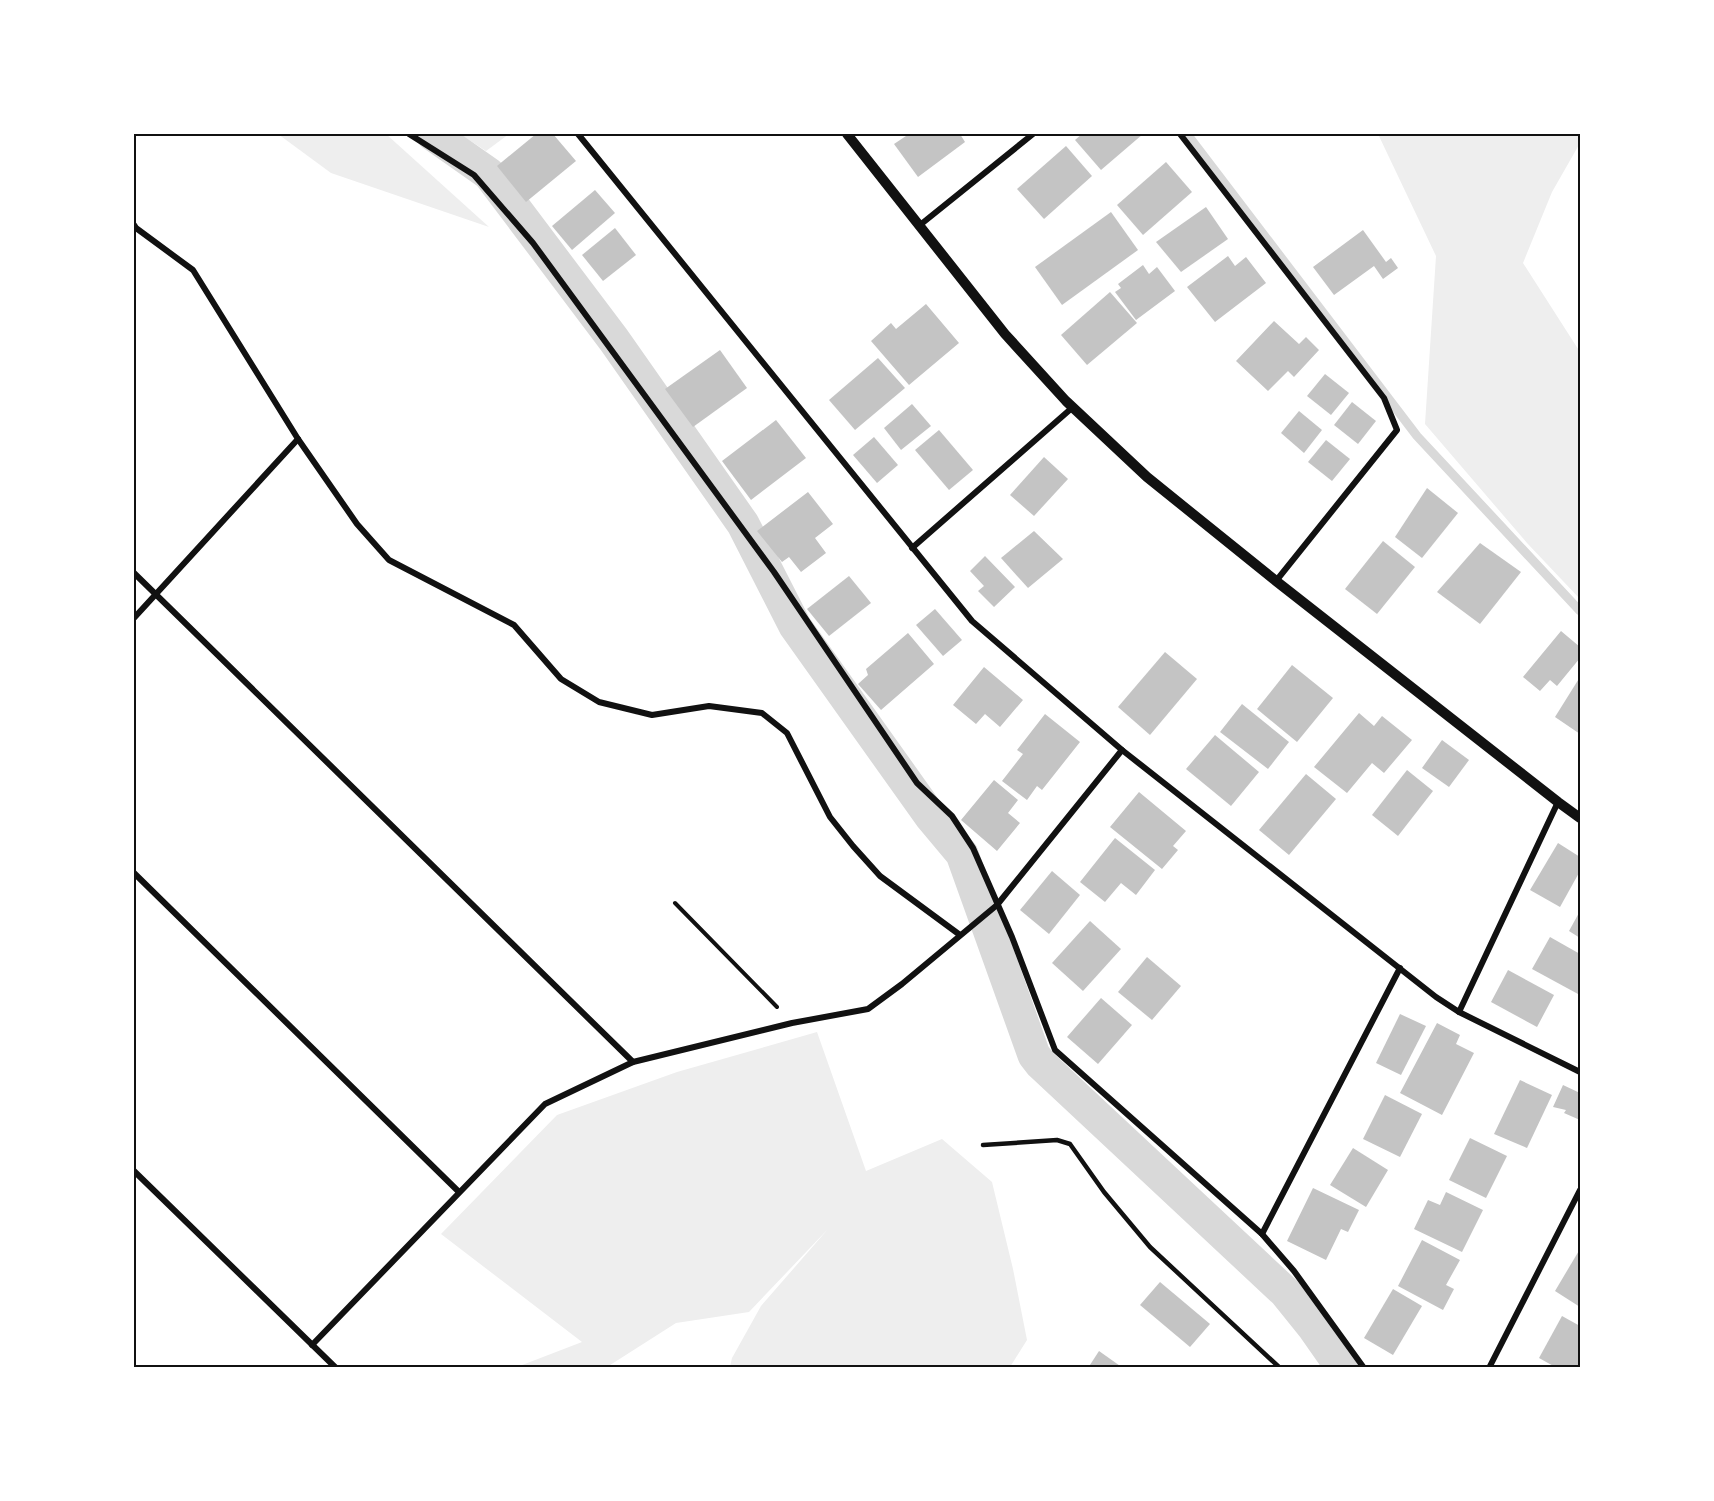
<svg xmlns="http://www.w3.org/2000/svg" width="1714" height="1501" font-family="'PT Sans Narrow',sans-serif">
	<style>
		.green { fill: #eee }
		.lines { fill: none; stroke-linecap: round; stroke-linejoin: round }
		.stream { stroke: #d9d9d9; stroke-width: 9 }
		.canal { stroke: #d9d9d9; stroke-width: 33 }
		.building { fill: #c4c4c4 }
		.path { stroke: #111; stroke-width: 4 }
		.service { stroke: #111; stroke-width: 4.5 }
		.minor { stroke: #111; stroke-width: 6 }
		.tertiary { stroke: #111; stroke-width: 10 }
		.neatline { fill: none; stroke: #111; stroke-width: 2 }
	</style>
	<rect width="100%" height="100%" fill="#fff"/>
	<!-- green -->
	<g class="green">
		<polygon points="278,134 386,134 489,227 331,173"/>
		<polygon points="460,134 509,134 486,151"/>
		<polygon points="1378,134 1580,134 1580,143 1552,192 1523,263 1580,352 1580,599 1527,543 1425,424 1436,256"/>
		<polygon points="817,1032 866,1171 942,1139 992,1182 1013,1269 1027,1340 1010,1367 730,1367 732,1358 761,1306 828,1229 749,1312 676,1323 607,1367 517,1367 582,1342 441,1234 557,1115 677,1072"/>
	</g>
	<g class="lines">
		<!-- stream -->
		<polyline class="stream" points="1187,134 1417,436 1580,611"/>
		<!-- canal -->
		<polyline class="canal" points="432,134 489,174 614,340 743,524 795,626 931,817 962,854 1034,1055 1041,1064 1285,1292 1314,1328 1342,1368"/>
	</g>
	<!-- building -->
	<g class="building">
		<polygon points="536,134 553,134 576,161 526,202 497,166"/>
		<polygon points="909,134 960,134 965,142 918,177 894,144"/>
		<polygon points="1082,134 1143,134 1101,170 1075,140"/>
		<polygon points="1066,146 1092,176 1044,219 1017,189"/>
		<polygon points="1166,162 1192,192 1143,235 1117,205"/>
		<polygon points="595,190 615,213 572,250 552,226"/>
		<polygon points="1206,207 1228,239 1181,272 1156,242"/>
		<polygon points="1111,212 1138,250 1062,305 1035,267"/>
		<polygon points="615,228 636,255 603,281 582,255"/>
		<polygon points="1363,230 1386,262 1391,258 1398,268 1383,279 1374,266 1334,295 1313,267"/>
		<polygon points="1228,256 1235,266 1246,257 1266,283 1215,322 1187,287"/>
		<polygon points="1143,265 1149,274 1157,267 1175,291 1136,320 1115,292 1121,288 1118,284"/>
		<polygon points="1110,292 1137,323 1087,365 1061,335"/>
		<polygon points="926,304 959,343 909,385 871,341 891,323 896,329"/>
		<polygon points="1274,321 1299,344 1306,337 1319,350 1294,377 1288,371 1268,391 1236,361"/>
		<polygon points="720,350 747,388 693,427 665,389"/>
		<polygon points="878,358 905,388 855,430 829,400"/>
		<polygon points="1325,374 1349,393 1331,415 1307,396"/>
		<polygon points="1352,402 1376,421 1358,444 1334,425"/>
		<polygon points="912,404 931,426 901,450 884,428"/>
		<polygon points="1299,411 1322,430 1304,453 1281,433"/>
		<polygon points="776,420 806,458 751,500 722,461"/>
		<polygon points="939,430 973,470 949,490 915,450"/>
		<polygon points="874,437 898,465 877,483 853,455"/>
		<polygon points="1326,440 1350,459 1332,481 1308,462"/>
		<polygon points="1044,457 1068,479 1034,516 1010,495"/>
		<polygon points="1427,488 1458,513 1422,558 1395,537"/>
		<polygon points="808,492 833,524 815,538 826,553 801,572 789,557 782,562 757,531"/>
		<polygon points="1034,531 1063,559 1028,588 1001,558"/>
		<polygon points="1383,541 1415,567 1377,614 1345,589"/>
		<polygon points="1480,543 1521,572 1480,624 1437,592"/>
		<polygon points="985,556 1015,587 994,607 978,591 984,586 970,571"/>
		<polygon points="849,576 871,603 829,636 807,609"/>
		<polygon points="935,609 962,640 943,656 916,625"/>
		<polygon points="1561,631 1580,647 1580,658 1557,686 1550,680 1540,691 1523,677"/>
		<polygon points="908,633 934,664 881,710 858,684 868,675 866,669"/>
		<polygon points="1165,652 1197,679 1150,735 1118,707"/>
		<polygon points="1292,665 1333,698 1297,742 1257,709"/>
		<polygon points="984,667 1023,700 1000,727 985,714 976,724 953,705"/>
		<polygon points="1580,677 1580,734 1555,717"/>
		<polygon points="1242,704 1289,742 1268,769 1220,732"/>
		<polygon points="1359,713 1374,726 1382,716 1412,740 1384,773 1372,763 1347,793 1314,767"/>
		<polygon points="1045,714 1080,742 1042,790 1037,786 1027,800 1002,781 1023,754 1017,750"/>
		<polygon points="1215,735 1259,772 1231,806 1186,769"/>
		<polygon points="1442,740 1469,760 1449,787 1422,768"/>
		<polygon points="1407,770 1433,791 1398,836 1372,815"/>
		<polygon points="1306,774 1336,799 1289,855 1259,830"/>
		<polygon points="994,780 1018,800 1008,813 1020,823 997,851 961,820"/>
		<polygon points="1139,792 1186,831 1173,846 1178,850 1162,869 1110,827"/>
		<polygon points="1115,838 1155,870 1136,895 1121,883 1105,902 1080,882"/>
		<polygon points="1558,843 1580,857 1580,871 1560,907 1530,890"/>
		<polygon points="1052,871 1080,895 1049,934 1020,910"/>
		<polygon points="1580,911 1580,938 1569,931"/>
		<polygon points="1090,921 1121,949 1083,991 1052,963"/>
		<polygon points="1550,937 1580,954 1580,990 1578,994 1532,969"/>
		<polygon points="1147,957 1181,986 1152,1020 1118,992"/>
		<polygon points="1508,970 1554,995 1537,1027 1491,1002"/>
		<polygon points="1101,998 1132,1025 1098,1064 1067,1037"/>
		<polygon points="1400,1014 1426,1026 1401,1075 1376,1063"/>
		<polygon points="1437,1023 1460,1035 1456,1044 1474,1053 1442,1115 1400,1093"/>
		<polygon points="1520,1080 1552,1095 1527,1148 1494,1134"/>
		<polygon points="1563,1085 1580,1093 1580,1120 1564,1113 1566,1110 1553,1107"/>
		<polygon points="1385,1095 1422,1114 1400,1157 1363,1139"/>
		<polygon points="1470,1138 1507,1156 1486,1198 1449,1180"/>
		<polygon points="1353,1148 1388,1170 1366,1207 1330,1185"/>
		<polygon points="1313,1188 1359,1210 1348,1232 1341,1229 1326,1260 1287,1241"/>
		<polygon points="1446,1192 1483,1210 1462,1252 1414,1229 1428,1200 1440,1205"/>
		<polygon points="1422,1240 1460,1260 1446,1285 1454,1289 1443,1310 1398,1286"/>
		<polygon points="1580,1249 1580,1307 1555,1291"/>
		<polygon points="1160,1282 1210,1324 1190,1347 1140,1305"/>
		<polygon points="1393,1289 1422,1306 1393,1355 1364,1338"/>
		<polygon points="1562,1316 1580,1326 1580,1364 1579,1368 1557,1368 1539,1358"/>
		<polygon points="1099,1351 1123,1368 1088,1368"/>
	</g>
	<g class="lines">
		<!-- path -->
		<polyline class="path" points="675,903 777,1007"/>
		<!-- service -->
		<polyline class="service" points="983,1145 1057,1140 1070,1144 1104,1192 1150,1247 1280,1368"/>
		<!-- minor -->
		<g class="minor">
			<polyline points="409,134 474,175 533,243 774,572 917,783 952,816 973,848 1012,937 1055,1050 1262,1234 1294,1271 1364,1368"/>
			<polyline points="578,134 972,621 1122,750 1436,997 1459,1012 1580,1072"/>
			<polyline points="1180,134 1384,398 1397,430 1276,581"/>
			<polyline points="134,225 136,228 193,270 298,439 357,524 389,560 514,625 561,679 599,702 652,715 709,706 762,713 787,733 830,817 853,846 880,876 960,935"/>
			<polyline points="920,225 1033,134"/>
			<polyline points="912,548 1073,407"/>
			<polyline points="134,573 633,1062"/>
			<polyline points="134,618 298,439"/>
			<polyline points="134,873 459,1192"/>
			<polyline points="1459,1012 1558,802"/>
			<polyline points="134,1171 336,1368"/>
			<polyline points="1262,1234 1400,968"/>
			<polyline points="312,1345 545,1104 633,1062 792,1023 868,1009 902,984 997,905 1122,750"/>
			<polyline points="1489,1368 1580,1190"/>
		</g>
		<!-- tertiary -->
		<polyline class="tertiary" points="847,134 1005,334 1066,401 1147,477 1276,581 1558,802 1580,818"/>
	</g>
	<!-- border -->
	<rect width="1714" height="1501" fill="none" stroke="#ffffff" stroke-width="270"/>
	<rect x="135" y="135" width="1444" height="1231" class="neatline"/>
</svg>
